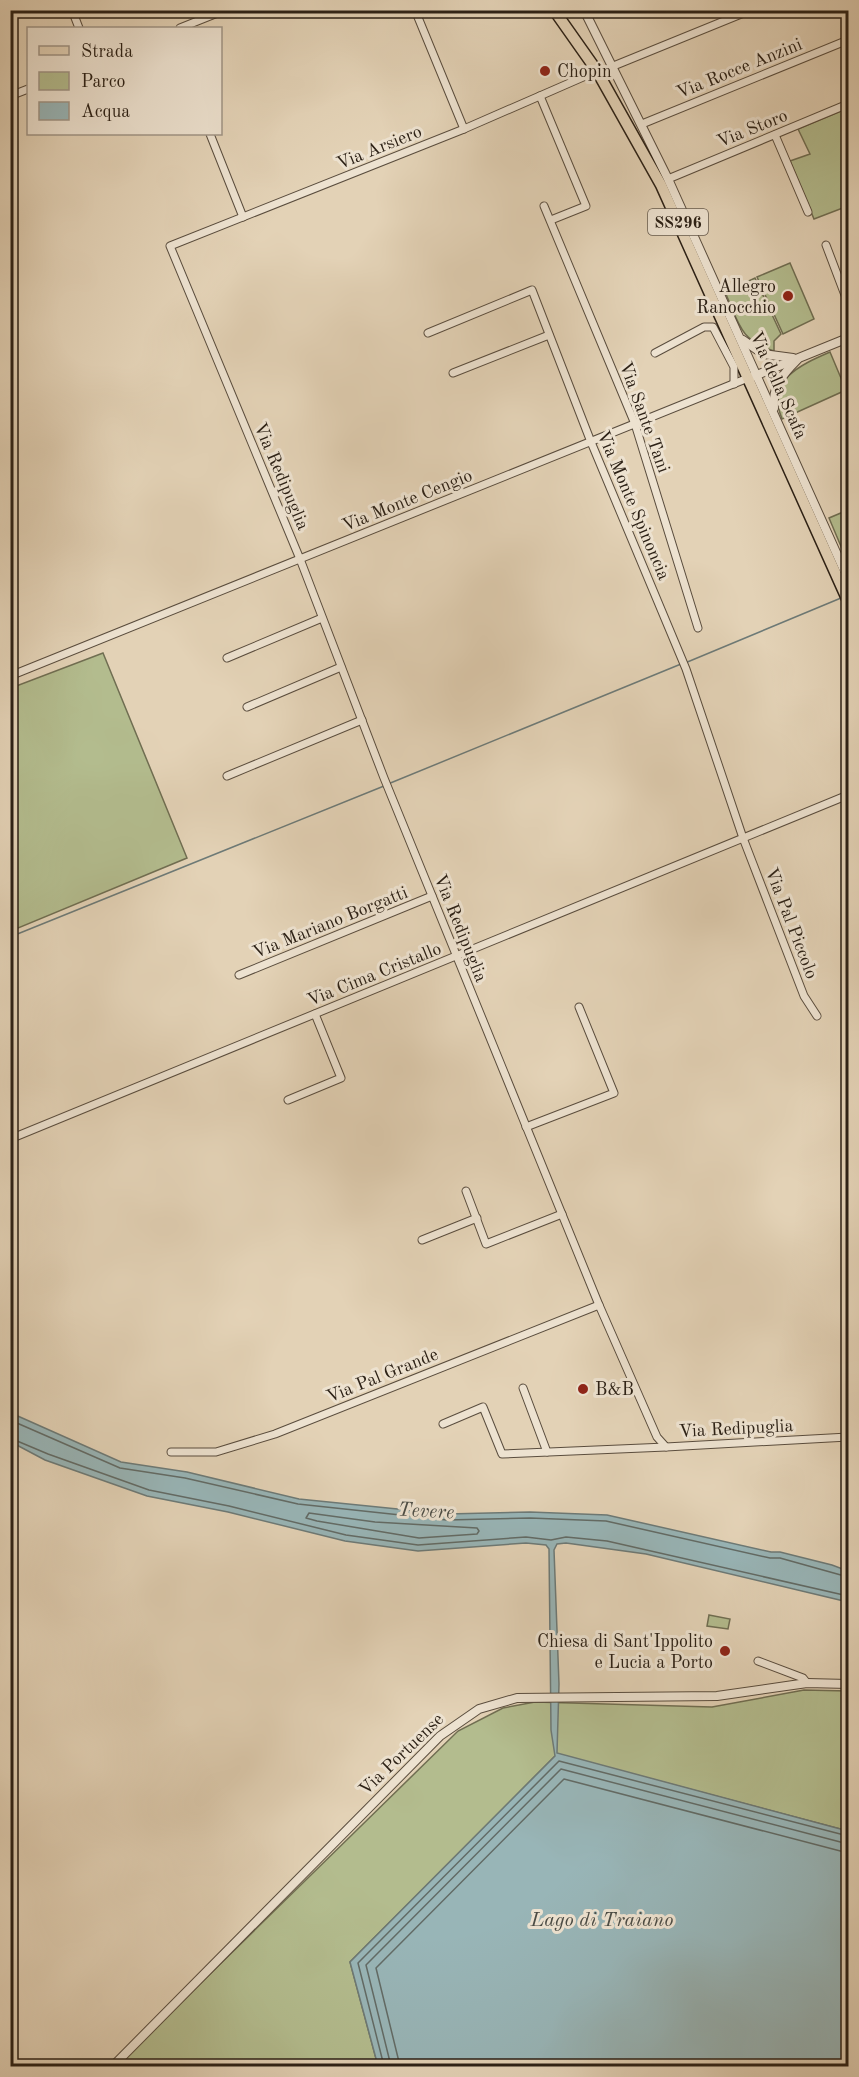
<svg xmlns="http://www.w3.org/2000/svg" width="859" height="2077" font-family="'Old Standard TT',serif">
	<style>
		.green { fill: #b3bc8e; stroke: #706e52; stroke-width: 1.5 }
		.water { fill: #98b5b7; stroke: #6d7a77; stroke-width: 1.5 }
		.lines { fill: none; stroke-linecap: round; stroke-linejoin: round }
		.shore { stroke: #626b66; stroke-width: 1.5 }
		.stream { stroke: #6d7a77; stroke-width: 1.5 }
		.minor-casing { stroke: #5a4d3e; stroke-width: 9 }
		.tertiary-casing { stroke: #5a4d3e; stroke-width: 10 }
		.primary-casing { stroke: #2c2116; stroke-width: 13 }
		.minor { stroke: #ede2d0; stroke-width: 7 }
		.tertiary { stroke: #ede2d0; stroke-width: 8 }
		.primary { stroke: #e3d2b6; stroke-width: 10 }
		.poi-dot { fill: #8f2418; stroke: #ede2d0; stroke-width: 2 }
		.labels { text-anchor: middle; stroke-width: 6; stroke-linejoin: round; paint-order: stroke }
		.shield { fill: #ede2d0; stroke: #665b4e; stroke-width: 1.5 }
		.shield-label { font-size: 16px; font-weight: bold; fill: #2c2116 }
		.street-label { font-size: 18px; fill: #2c2116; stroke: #ede2d0 }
		.poi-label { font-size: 18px; fill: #2c2116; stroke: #ede2d0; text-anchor: start }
		.water-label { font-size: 20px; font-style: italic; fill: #4c4d46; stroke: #ede2d0 }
	</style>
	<rect width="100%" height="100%" fill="#e3d2b6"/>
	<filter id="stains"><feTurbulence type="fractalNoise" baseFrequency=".00333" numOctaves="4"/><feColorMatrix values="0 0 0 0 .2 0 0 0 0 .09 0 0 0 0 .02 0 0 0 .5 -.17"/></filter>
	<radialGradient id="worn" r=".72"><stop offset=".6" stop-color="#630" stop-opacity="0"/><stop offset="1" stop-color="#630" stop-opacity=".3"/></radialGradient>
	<!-- green -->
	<g class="green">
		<polygon points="848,108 848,206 814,219 790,161 810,154 798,129"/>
		<polygon points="790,263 814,319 783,334 757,277"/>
		<path d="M755,278L781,334L774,341V351C739,340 739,323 725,292Z"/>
		<path d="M830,352L846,390L782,419C766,380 800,365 830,352Z"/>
		<polygon points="848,510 848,563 829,518"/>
		<polygon points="103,653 187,858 11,931 11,688"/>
		<polygon points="709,1615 730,1619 728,1629 707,1626"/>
		<polygon points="804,1690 848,1691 848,1831 557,1754 350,1962 378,2066 116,2066 458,1731 503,1708 535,1702 712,1707"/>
	</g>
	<!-- water -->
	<polygon class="water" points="11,1413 121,1462 187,1472 299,1499 447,1514 530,1512 607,1515 771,1552 780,1552 832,1565 848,1571 848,1602 646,1554 566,1543 557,1544 554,1550 559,1684 557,1753 848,1831 848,2066 378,2066 350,1962 555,1756 551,1730 549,1549 546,1545 526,1543 418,1551 345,1541 228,1512 147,1496 45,1460 11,1442"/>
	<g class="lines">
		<!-- shore -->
		<g class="shore">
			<polyline points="10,1420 120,1468 185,1478 298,1504 447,1520 530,1518 606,1521 770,1558 780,1558 848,1577"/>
			<polyline points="10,1438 48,1454 149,1490 229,1506 346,1535 418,1545 526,1537 551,1540 566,1537 607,1541 848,1596"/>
			<polygon points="309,1513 375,1522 477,1528 479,1531 477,1534 419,1538 317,1521 306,1518"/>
			<polyline points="384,2066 358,1963 559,1761 848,1836"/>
			<polyline points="391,2066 366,1965 561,1769 848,1844"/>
			<polyline points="400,2066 376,1968 564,1779 848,1853"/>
		</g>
		<!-- stream -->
		<g class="stream">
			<polyline points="685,663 841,598"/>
			<polyline points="388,784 681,664"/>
			<polyline points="10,937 384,786"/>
		</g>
		<defs>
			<g id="minor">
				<polyline points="72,10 79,28"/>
				<polyline points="415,10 464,129"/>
				<polyline points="847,10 848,14"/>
				<polyline points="180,28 225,10"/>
				<polyline points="611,67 751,10"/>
				<polyline points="597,71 464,129 170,246 300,559 384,778 599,1305 657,1437 666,1447 848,1437"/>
				<polyline points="10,96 28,89"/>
				<polyline points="540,96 586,206 551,220"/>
				<polyline points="642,124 848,40"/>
				<polyline points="210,134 243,217"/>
				<polyline points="775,135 808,212"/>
				<polyline points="668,179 848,104"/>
				<polyline points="544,206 635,424 698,628"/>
				<polyline points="826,245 848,303"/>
				<polyline points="428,333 532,290 591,442 686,669 743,838 804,996 817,1016"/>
				<polyline points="655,353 704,327 713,327 734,367 734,384"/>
				<polyline points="453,373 549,335"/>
				<polyline points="227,658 322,618"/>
				<polyline points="10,676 748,378"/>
				<polyline points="247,707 341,667"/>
				<polyline points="227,776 362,720"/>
				<polyline points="239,975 432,896"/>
				<polyline points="288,1100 341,1078 315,1014"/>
				<polyline points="526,1127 614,1093 579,1007"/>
				<polyline points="10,1139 848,795"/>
				<polyline points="466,1191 486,1244 562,1214"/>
				<polyline points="422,1240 477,1218"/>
				<polyline points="523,1388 547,1452"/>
				<polyline points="443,1424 483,1407 502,1454 666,1447"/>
				<polyline points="171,1452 216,1452 275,1434 599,1305"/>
				<polyline points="758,1661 803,1678 807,1683"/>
			</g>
			<g id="tertiary">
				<polyline points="584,10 668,179 848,579"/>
				<polyline points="743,340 763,354 793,358"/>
				<polyline points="752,377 848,338"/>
				<path d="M774,408C772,387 782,375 797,360"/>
				<polyline points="113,2066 440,1736 479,1709 517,1698 717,1696 807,1683 848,1684"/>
			</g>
			<polyline id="primary" points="554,10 597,71 661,185 848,601"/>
		</defs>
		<!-- minor casing -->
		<use href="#minor" class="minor-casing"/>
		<!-- tertiary casing -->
		<use href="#tertiary" class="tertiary-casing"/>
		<!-- primary casing -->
		<use href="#primary" class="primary-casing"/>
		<!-- minor -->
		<use href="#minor" class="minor"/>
		<!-- tertiary -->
		<use href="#tertiary" class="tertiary"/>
		<!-- primary -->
		<use href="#primary" class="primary"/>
	</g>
	<!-- markers -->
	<g class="poi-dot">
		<circle cx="545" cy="71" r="6"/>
		<circle cx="788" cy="296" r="6"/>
		<circle cx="583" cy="1389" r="6"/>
		<circle cx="725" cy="1651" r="6"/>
	</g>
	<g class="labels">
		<!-- shield labels -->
		<rect class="shield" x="648" y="209" width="60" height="26" rx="4.5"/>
		<g class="shield-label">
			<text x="678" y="228">SS296</text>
		</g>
		<!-- street labels -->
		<g class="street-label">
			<text transform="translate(739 68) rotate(-22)" y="6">Via Rocce Anzini</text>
			<text transform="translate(752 128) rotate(-22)" y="6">Via Storo</text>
			<text transform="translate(379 147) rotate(-22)" y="6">Via Arsiero</text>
			<text transform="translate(779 385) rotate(66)" y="6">Via della Scafa</text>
			<text transform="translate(645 417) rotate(70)" y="6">Via Sante Tani</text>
			<text transform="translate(282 476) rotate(67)" y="6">Via Redipuglia</text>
			<text transform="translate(407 500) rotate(-22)" y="6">Via Monte Cengio</text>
			<text transform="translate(634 505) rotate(67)" y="6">Via Monte Spinoncia</text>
			<text transform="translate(330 922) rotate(-22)" y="6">Via Mariano Borgatti</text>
			<text transform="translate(792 923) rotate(69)" y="6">Via Pal Piccolo</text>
			<text transform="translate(461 928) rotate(68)" y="6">Via Redipuglia</text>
			<text transform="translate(374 974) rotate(-22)" y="6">Via Cima Cristallo</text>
			<text transform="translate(382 1375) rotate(-22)" y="6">Via Pal Grande</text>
			<text transform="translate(736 1428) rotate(-3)" y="6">Via Redipuglia</text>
			<text transform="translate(401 1754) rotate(-44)" y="6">Via Portuense</text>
		</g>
		<!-- poi labels -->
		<g class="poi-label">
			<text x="557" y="77">Chopin</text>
			<text x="776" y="292" text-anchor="end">Allegro<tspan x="776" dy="21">Ranocchio</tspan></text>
			<text x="595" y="1395">B&amp;B</text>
			<text x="713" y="1647" text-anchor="end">Chiesa di Sant'Ippolito<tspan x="713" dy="21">e Lucia a Porto</tspan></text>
		</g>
		<!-- water labels -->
		<g class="water-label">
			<text transform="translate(426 1510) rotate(3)" y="7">Tevere</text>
			<text x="602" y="1926">Lago di Traiano</text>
		</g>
	</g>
	<!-- margin -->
	<rect width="859" height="2077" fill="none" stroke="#e3d2b6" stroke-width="36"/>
	<rect x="12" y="12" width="835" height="2053" fill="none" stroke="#2c2116" stroke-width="3"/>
	<rect x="18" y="18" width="823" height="2041" fill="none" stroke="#2c2116" stroke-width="1.5"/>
	<!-- legend -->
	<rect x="27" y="27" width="195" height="108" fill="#ede2d0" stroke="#a09586" stroke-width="1.5"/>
	<rect x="39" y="46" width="30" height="9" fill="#e3d2b6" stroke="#a09586" stroke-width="1.5"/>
	<text x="81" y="57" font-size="18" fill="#2c2116">Strada</text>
	<rect x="39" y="72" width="30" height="18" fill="#b3bc8e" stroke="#a09586" stroke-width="1.5"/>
	<text x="81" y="87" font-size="18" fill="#2c2116">Parco</text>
	<rect x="39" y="102" width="30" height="18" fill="#98b5b7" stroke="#a09586" stroke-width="1.5"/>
	<text x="81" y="117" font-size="18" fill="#2c2116">Acqua</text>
	<rect width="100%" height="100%" filter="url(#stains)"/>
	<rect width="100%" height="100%" fill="url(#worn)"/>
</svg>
